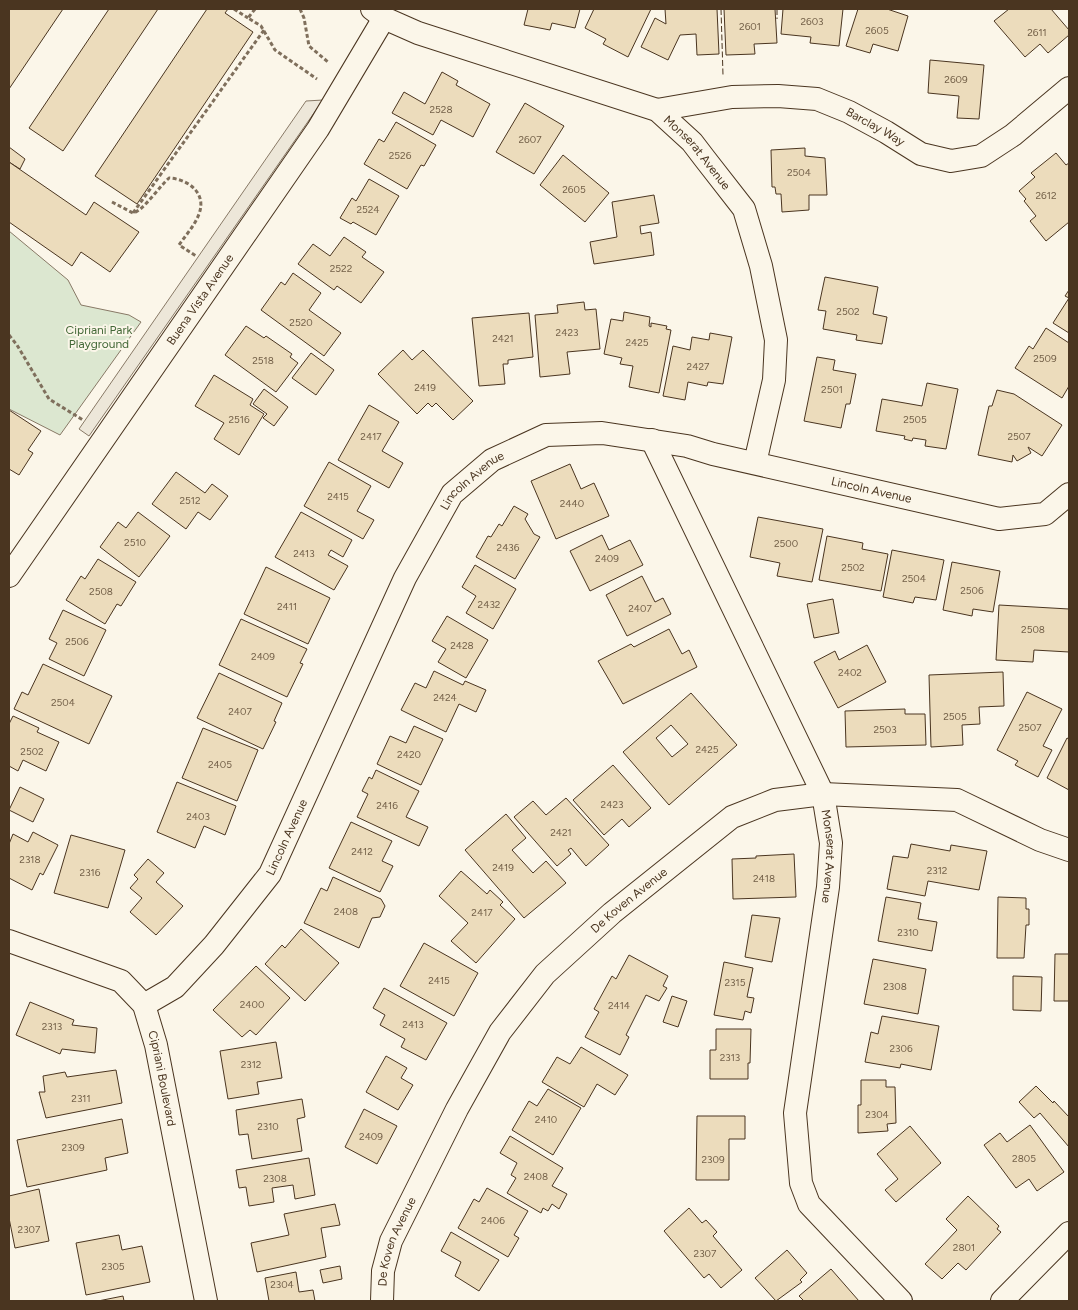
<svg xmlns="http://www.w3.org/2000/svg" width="1078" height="1310" font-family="Figtree,sans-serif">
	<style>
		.green { fill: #dce7d0; stroke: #887966 }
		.parking { fill: #ede7d9; stroke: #887966 }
		.building { fill: #ecdcbc; stroke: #4a3520; fill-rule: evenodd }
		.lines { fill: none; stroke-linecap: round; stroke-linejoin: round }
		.minor-casing { stroke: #4a3520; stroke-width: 24 }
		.path { stroke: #7f6f5c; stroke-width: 3; stroke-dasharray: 4 2.5; stroke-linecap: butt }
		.minor { stroke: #fbf6e9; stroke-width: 22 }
		.fence { stroke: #4a3520; stroke-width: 1; stroke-dasharray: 6 2.5; stroke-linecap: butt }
		.labels { text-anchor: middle; stroke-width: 4; stroke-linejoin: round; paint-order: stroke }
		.number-label { font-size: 10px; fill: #725f47 }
		.street-label { font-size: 12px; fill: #4a3520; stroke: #fbf6e9 }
		.park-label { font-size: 12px; fill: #436837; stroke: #fbf6e9 }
	</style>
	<rect width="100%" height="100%" fill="#fbf6e9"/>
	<!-- green -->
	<polygon class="green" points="9,231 68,280 81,305 129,315 141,322 60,435 9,409"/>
	<!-- parking -->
	<polygon class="parking" points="323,100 89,436 79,429 306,101"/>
	<!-- building -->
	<g class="building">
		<polygon points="9,9 63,9 9,89"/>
		<polygon points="109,9 158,9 63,151 29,128"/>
		<polygon points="207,9 228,9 225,13 253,32 137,204 95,176"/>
		<polygon points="528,9 580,9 575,28 552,23 550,30 524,25"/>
		<polygon points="594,9 651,9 628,57 603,44 606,39 585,28"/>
		<polygon points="665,9 717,9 719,54 697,55 696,34 680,35 668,60 641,47 655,18 666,24"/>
		<polygon points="724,9 775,9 777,43 754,44 755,54 726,55"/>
		<polygon points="783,9 843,9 839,46 810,43 811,37 781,34"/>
		<polygon points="858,9 887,9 908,16 898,51 873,44 870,53 846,46"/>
		<polygon points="1009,9 1051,9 1069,30 1069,35 1048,53 1040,44 1025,57 994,21"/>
		<polygon points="930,60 984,65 979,119 957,118 959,96 928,93"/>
		<polygon points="442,72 458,81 456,85 490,104 473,137 441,120 433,135 392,113 404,92 425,104"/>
		<polygon points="525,103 564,126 534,174 496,152"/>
		<polygon points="396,122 436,145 424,166 421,165 407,189 364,164 379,139 384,142"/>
		<polygon points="9,147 25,159 20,169 9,162"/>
		<polygon points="805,148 805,156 825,158 827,195 809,195 809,210 782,212 781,194 776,194 775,187 772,187 771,150"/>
		<polygon points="1056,153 1066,165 1069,163 1069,222 1046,241 1030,221 1036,216 1024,201 1026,199 1019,191 1035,177 1031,173"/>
		<polygon points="563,155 609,193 585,222 540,185"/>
		<polygon points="9,162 86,215 94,202 139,232 110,272 81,252 72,266 9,222"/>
		<polygon points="369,179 399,196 376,235 353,222 351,224 340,218 352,198 356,201"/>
		<polygon points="654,195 659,223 640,226 641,234 651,232 654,255 594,264 590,242 617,237 612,202"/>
		<polygon points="344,237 366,252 362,257 384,272 361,303 337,286 334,290 298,264 313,244 330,256"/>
		<polygon points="293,273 321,293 309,310 341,333 324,356 261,310 281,282 285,285"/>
		<polygon points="825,277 878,287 873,314 887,317 882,344 856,340 857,335 823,329 826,311 818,310"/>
		<polygon points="1069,290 1069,333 1053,323 1069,298 1065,296"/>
		<polygon points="584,302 585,310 596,309 600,349 567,352 570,374 540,377 535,315 558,313 557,305"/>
		<polygon points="624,312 650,317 649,326 651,327 651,323 667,326 666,329 671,330 659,393 629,387 633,366 620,364 622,358 604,354 611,319 623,321"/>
		<polygon points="529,313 533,357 508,360 508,364 503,364 505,384 479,386 472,318"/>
		<polygon points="246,326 264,338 266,336 292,354 290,357 298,363 276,392 225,355"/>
		<polygon points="1046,328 1069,343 1069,386 1062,398 1015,368 1029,346 1033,349"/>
		<polygon points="710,333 732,337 723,384 708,382 707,386 688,382 685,400 663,396 673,346 690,350 692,337 709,340"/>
		<polygon points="403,350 412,360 423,350 473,401 453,420 436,403 432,407 428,403 417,414 378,374"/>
		<polygon points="311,353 334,370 316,395 292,378"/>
		<polygon points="817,357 835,360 833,370 856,374 850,404 846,404 841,428 804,421"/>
		<polygon points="214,375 253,399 250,405 264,414 239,455 214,439 224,423 195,406"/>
		<polygon points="927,383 958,389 946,449 925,446 926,440 913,438 912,441 904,439 905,436 876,431 882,399 922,406"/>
		<polygon points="264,389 288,407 274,426 263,418 267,414 253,404"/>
		<polygon points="997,390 1014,394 1062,425 1042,456 1028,447 1031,453 1017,461 1013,455 1012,462 978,455 989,406 992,406"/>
		<polygon points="369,405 399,422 382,451 403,463 389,488 338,460"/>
		<polygon points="9,410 41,431 28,450 33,453 19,475 9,469"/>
		<polygon points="329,462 371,486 357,511 374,520 363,539 304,506"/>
		<polygon points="570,464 581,489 594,483 609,516 556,539 531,481"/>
		<polygon points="176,472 205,493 212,484 228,496 210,520 198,512 186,529 152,504"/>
		<polygon points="514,506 528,514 525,519 534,534 540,537 515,579 476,557 488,536 491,537 499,524 502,526"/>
		<polygon points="138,512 170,536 139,577 100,547 118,522 126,528"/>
		<polygon points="301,512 352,540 343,557 331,550 328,555 348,566 334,590 275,557"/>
		<polygon points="758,517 823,529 812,582 777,576 780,563 750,557"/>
		<polygon points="602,535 609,550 630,540 643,565 590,591 570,551"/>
		<polygon points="827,536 863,543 862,549 888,554 881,591 819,580"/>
		<polygon points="892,550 944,560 936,600 915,597 913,603 883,597"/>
		<polygon points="98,559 136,582 121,606 117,604 105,624 66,600 81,576 85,579"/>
		<polygon points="952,562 1000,571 993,612 973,609 972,616 943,610"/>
		<polygon points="475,565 516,589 493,629 466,613 476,596 462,587"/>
		<polygon points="266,567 330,598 308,644 244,614"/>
		<polygon points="642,576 655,602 663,598 671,614 627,636 606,595"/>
		<polygon points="833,599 839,633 814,638 807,604"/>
		<polygon points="999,605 1069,609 1069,652 1034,650 1033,662 996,660"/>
		<polygon points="63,610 106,630 84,676 49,659 57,643 49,639"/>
		<polygon points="447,616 488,640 466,678 438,662 446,649 432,641"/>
		<polygon points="241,619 307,649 300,663 303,664 287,697 219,665"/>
		<polygon points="669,629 682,654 689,650 697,667 623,704 598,661 631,644 634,647"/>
		<polygon points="867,645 886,682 838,708 814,662 835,651 839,660"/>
		<polygon points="43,664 112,696 89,744 14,709 22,692 28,695"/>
		<polygon points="434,671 463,685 465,681 486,690 476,712 459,704 446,732 401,710 415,683 426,688"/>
		<polygon points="1003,672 1004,706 979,707 980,724 962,725 963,745 931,747 929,675"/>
		<polygon points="219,673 282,703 274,721 276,722 263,749 197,718"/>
		<polygon points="1027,692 1062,709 1043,746 1052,750 1038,777 1015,765 1018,761 997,750"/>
		<path d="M691,693L737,745L669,805L623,752ZM671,725L688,744L672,757L656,738Z"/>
		<polygon points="905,709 905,714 925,714 926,745 846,747 845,711"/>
		<polygon points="13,716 39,728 37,732 59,742 46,771 23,760 18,771 9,766 9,724"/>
		<polygon points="414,726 443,739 421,785 377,764 390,736 406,743"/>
		<polygon points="203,728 258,750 237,801 182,778"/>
		<polygon points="1067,738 1069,739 1069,790 1047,778"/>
		<polygon points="613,765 651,808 629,827 622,819 604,835 573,800"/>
		<polygon points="376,770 419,791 406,817 428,827 419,846 357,817 368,794 362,791 369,777 372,779"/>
		<polygon points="177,782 236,806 225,835 204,826 195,848 157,832"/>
		<polygon points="20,787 44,799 33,822 9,810"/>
		<polygon points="566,798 609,845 586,866 571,848 568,850 571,854 557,866 514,817 533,801 546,815"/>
		<polygon points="506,814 526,838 512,850 533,873 546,861 566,883 524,918 465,850"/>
		<polygon points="351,822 392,841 382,861 393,866 380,892 329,868"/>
		<polygon points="33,832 58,845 43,875 40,873 32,890 9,878 9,844 13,834 28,842"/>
		<polygon points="71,835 125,850 108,908 54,893"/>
		<polygon points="911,844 950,851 951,845 987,851 979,890 928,881 925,896 887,889 893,856 908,858"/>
		<polygon points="794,854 796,897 733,899 732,859 756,858 756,856"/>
		<polygon points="148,859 164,873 156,882 183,906 156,935 130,912 142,898 130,888 138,879 134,875"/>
		<polygon points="461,871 487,894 490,890 503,902 500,905 515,919 476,963 451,941 468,923 439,896"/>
		<polygon points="333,877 381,899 385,906 380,917 372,918 359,948 304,923 321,888 327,891"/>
		<polygon points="886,897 921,903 918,919 937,922 932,951 878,941"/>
		<polygon points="998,897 1026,898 1026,909 1029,909 1029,925 1026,925 1024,958 997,958"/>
		<polygon points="752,915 780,918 772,962 745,957"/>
		<polygon points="301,929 339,963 305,1001 265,964 282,945 285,948"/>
		<polygon points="424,943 478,973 454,1016 400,986"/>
		<polygon points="1055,954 1069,954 1069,1001 1054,1001"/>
		<polygon points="629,955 668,976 663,986 667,988 659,1001 646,995 626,1035 629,1037 620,1055 585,1037 599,1012 594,1009 612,976 616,979"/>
		<polygon points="873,959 926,969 918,1014 864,1004"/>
		<polygon points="724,962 753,968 747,997 754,998 751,1013 745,1011 743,1020 714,1015"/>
		<polygon points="256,966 290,998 256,1035 250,1030 242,1037 213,1010"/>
		<polygon points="1013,976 1042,977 1041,1011 1013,1010"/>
		<polygon points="384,988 447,1023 426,1060 401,1047 405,1039 380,1025 385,1015 373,1008"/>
		<polygon points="672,996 687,1001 678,1027 663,1022"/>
		<polygon points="30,1002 74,1020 72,1025 97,1028 95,1053 62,1049 60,1054 16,1035"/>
		<polygon points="882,1016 939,1026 931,1070 901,1064 900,1068 865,1062 871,1032 878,1034"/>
		<polygon points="716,1029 751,1029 750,1063 748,1063 748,1079 710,1079 710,1050 716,1050"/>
		<polygon points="276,1042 282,1078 257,1082 259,1094 228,1099 220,1051"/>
		<polygon points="581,1047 628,1075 615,1095 597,1084 584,1107 542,1082 557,1057 570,1064"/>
		<polygon points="386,1056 407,1068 401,1078 413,1085 398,1110 366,1092"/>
		<polygon points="116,1070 122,1103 46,1118 39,1092 45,1092 43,1076 65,1072 67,1077"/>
		<polygon points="861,1080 886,1080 886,1087 895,1087 896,1123 887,1124 888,1131 858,1133 858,1105 861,1105"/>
		<polygon points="1036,1086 1053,1103 1054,1101 1069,1117 1069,1147 1040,1113 1034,1118 1019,1102"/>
		<polygon points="548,1089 581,1108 553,1155 512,1130 529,1101 537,1106"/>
		<polygon points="302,1099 305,1117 297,1119 302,1151 252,1159 248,1134 239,1135 236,1110"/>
		<polygon points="364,1109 397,1126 377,1164 345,1147"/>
		<polygon points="697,1116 745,1116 745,1139 729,1139 729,1180 696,1180"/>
		<polygon points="122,1119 128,1153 105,1158 107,1170 27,1187 17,1140"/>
		<polygon points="1030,1125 1064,1172 1037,1191 1029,1179 1016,1188 984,1145 1000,1133 1007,1142"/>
		<polygon points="910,1126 941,1163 896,1202 885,1190 898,1179 877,1154"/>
		<polygon points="510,1136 563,1168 552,1186 567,1194 559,1209 552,1204 548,1211 543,1208 541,1213 507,1193 516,1178 511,1175 517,1163 500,1153"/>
		<polygon points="309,1158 315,1195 295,1199 293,1185 272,1188 274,1202 249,1206 246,1187 239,1188 236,1170"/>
		<polygon points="487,1188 528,1211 514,1235 519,1238 508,1257 458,1228 474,1199 479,1202"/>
		<polygon points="39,1189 49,1241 15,1248 9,1218 9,1196"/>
		<polygon points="968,1196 999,1226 997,1229 1001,1232 966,1270 958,1263 942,1279 925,1264 957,1230 946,1219"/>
		<polygon points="335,1204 340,1225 321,1228 326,1257 257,1272 251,1243 289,1235 284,1214"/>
		<polygon points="689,1208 702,1223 706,1220 717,1232 713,1236 742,1270 721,1288 709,1274 704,1278 664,1231"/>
		<polygon points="451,1232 499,1260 479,1291 455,1276 461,1262 441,1251"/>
		<polygon points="119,1235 122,1250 142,1246 150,1282 86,1295 76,1243"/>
		<polygon points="787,1250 807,1273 800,1280 802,1282 776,1301 755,1278"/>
		<polygon points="340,1266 342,1279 323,1283 320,1270"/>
		<polygon points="831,1269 859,1301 804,1301 799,1296"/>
		<polygon points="296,1272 299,1292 313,1290 315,1301 269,1301 265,1278"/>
		<polygon points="123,1296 124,1301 98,1301"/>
	</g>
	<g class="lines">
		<defs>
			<g id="minor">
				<path id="s1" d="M372,9L384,18L418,33L657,110L692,142L705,159L744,209L761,266L776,340L774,380L755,463"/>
				<path id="s2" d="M657,110L732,97L778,96L817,99L849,112L886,132L921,154L951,161L981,156L1013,135L1069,88"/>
				<path id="s3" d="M652,440L823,794L831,843L828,887L795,1113L801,1183L809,1204L901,1301"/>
				<path id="s4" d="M9,576L318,129L384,18"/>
				<path id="s5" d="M9,941L121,981L144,1005L156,1045L206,1301"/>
				<path id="s6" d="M144,1005L175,987L214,945L270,874L405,578L452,494L492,460L546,435L602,433L687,446L713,454L999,519L1045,514L1069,494"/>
				<path id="s7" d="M382,1301L383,1271L391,1241L457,1109L500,1032L545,974L612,913L732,817L775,800L823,794L957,800L1040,840L1069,850"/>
				<polyline points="1002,1301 1069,1233"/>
			</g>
		</defs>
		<!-- minor casing -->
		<use href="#minor" class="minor-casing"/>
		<!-- path -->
		<g class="path">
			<polyline points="234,9 248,18"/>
			<polyline points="255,9 248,18 261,26 275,50 317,79"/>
			<polyline points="300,9 304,18 309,46 328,62"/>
			<path d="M112,202L133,213C143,211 159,187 169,178C188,179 207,193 199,214C195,225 186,235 179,245L196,256"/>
			<polyline points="133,213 264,30"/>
			<polyline points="9,335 17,345 49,399 83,420"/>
		</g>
		<!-- minor -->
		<use href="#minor" class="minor"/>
		<!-- fence -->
		<g class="fence">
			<polyline points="721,9 723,75"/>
			<polyline points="777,9 777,19"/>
		</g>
	</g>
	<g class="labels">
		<!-- number labels -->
		<g class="number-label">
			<text x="812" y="25">2603</text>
			<text x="750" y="30">2601</text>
			<text x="877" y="34">2605</text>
			<text x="1037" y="36">2611</text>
			<text x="956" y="83">2609</text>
			<text x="441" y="113">2528</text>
			<text x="530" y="143">2607</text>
			<text x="400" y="159">2526</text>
			<text x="799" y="176">2504</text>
			<text x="574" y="193">2605</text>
			<text x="1046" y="199">2612</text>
			<text x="368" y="213">2524</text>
			<text x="341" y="272">2522</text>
			<text x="848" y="315">2502</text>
			<text x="301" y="326">2520</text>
			<text x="567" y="336">2423</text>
			<text x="503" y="342">2421</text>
			<text x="637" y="346">2425</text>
			<text x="1045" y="362">2509</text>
			<text x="263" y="364">2518</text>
			<text x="698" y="370">2427</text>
			<text x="425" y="391">2419</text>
			<text x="832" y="393">2501</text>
			<text x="239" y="423">2516</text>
			<text x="915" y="423">2505</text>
			<text x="371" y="440">2417</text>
			<text x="1019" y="440">2507</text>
			<text x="338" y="500">2415</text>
			<text x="190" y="504">2512</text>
			<text x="572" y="507">2440</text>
			<text x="135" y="546">2510</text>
			<text x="786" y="547">2500</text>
			<text x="508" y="551">2436</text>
			<text x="304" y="557">2413</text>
			<text x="607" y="562">2409</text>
			<text x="853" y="571">2502</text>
			<text x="914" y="582">2504</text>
			<text x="972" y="594">2506</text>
			<text x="101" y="595">2508</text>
			<text x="489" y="608">2432</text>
			<text x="287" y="610">2411</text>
			<text x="640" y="612">2407</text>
			<text x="1033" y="633">2508</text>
			<text x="77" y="645">2506</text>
			<text x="462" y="649">2428</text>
			<text x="263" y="660">2409</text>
			<text x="850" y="676">2402</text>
			<text x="445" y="701">2424</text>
			<text x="63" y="706">2504</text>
			<text x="240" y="715">2407</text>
			<text x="955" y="720">2505</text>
			<text x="1030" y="731">2507</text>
			<text x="885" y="733">2503</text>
			<text x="707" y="753">2425</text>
			<text x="32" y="755">2502</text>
			<text x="409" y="758">2420</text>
			<text x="220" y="768">2405</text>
			<text x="612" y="808">2423</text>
			<text x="387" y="809">2416</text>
			<text x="198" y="820">2403</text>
			<text x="561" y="836">2421</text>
			<text x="362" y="855">2412</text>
			<text x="30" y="863">2318</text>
			<text x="503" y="871">2419</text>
			<text x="937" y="874">2312</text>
			<text x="90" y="876">2316</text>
			<text x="764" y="882">2418</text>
			<text x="346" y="915">2408</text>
			<text x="482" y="916">2417</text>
			<text x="908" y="936">2310</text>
			<text x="439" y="984">2415</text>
			<text x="735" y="986">2315</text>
			<text x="895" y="990">2308</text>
			<text x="252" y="1008">2400</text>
			<text x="619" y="1009">2414</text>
			<text x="413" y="1028">2413</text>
			<text x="52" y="1030">2313</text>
			<text x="901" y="1052">2306</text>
			<text x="730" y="1061">2313</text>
			<text x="251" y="1068">2312</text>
			<text x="81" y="1102">2311</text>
			<text x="877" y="1118">2304</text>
			<text x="546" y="1123">2410</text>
			<text x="268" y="1130">2310</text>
			<text x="371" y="1140">2409</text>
			<text x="73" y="1151">2309</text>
			<text x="1024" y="1162">2805</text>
			<text x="713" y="1163">2309</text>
			<text x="536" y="1180">2408</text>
			<text x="275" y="1182">2308</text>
			<text x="493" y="1224">2406</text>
			<text x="29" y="1233">2307</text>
			<text x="964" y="1251">2801</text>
			<text x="705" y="1257">2307</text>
			<text x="113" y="1270">2305</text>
			<text x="282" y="1288">2304</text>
		</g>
		<!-- street labels -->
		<g class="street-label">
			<text dy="4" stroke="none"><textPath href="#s2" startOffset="226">Barclay Way</textPath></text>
			<text dy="4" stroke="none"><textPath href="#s1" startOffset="362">Monserat Avenue</textPath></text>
			<text dy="4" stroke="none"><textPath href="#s4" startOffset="336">Buena Vista Avenue</textPath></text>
			<text dy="4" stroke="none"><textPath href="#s6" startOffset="629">Lincoln Avenue</textPath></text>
			<text dy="4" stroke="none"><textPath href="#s6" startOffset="1049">Lincoln Avenue</textPath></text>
			<text dy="4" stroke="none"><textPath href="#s6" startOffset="224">Lincoln Avenue</textPath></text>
			<text dy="4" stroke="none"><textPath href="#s3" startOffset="456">Monserat Avenue</textPath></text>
			<text dy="4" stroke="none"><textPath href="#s7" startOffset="482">De Koven Avenue</textPath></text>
			<text dy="4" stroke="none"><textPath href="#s5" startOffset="228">Cipriani Boulevard</textPath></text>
			<text dy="4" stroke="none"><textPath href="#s7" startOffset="62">De Koven Avenue</textPath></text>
		</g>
		<!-- park labels -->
		<g class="park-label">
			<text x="99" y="334">Cipriani Park<tspan x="99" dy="14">Playground</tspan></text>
		</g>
	</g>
	<!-- border -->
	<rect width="1078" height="1310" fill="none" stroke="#4a3520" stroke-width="20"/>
</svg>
